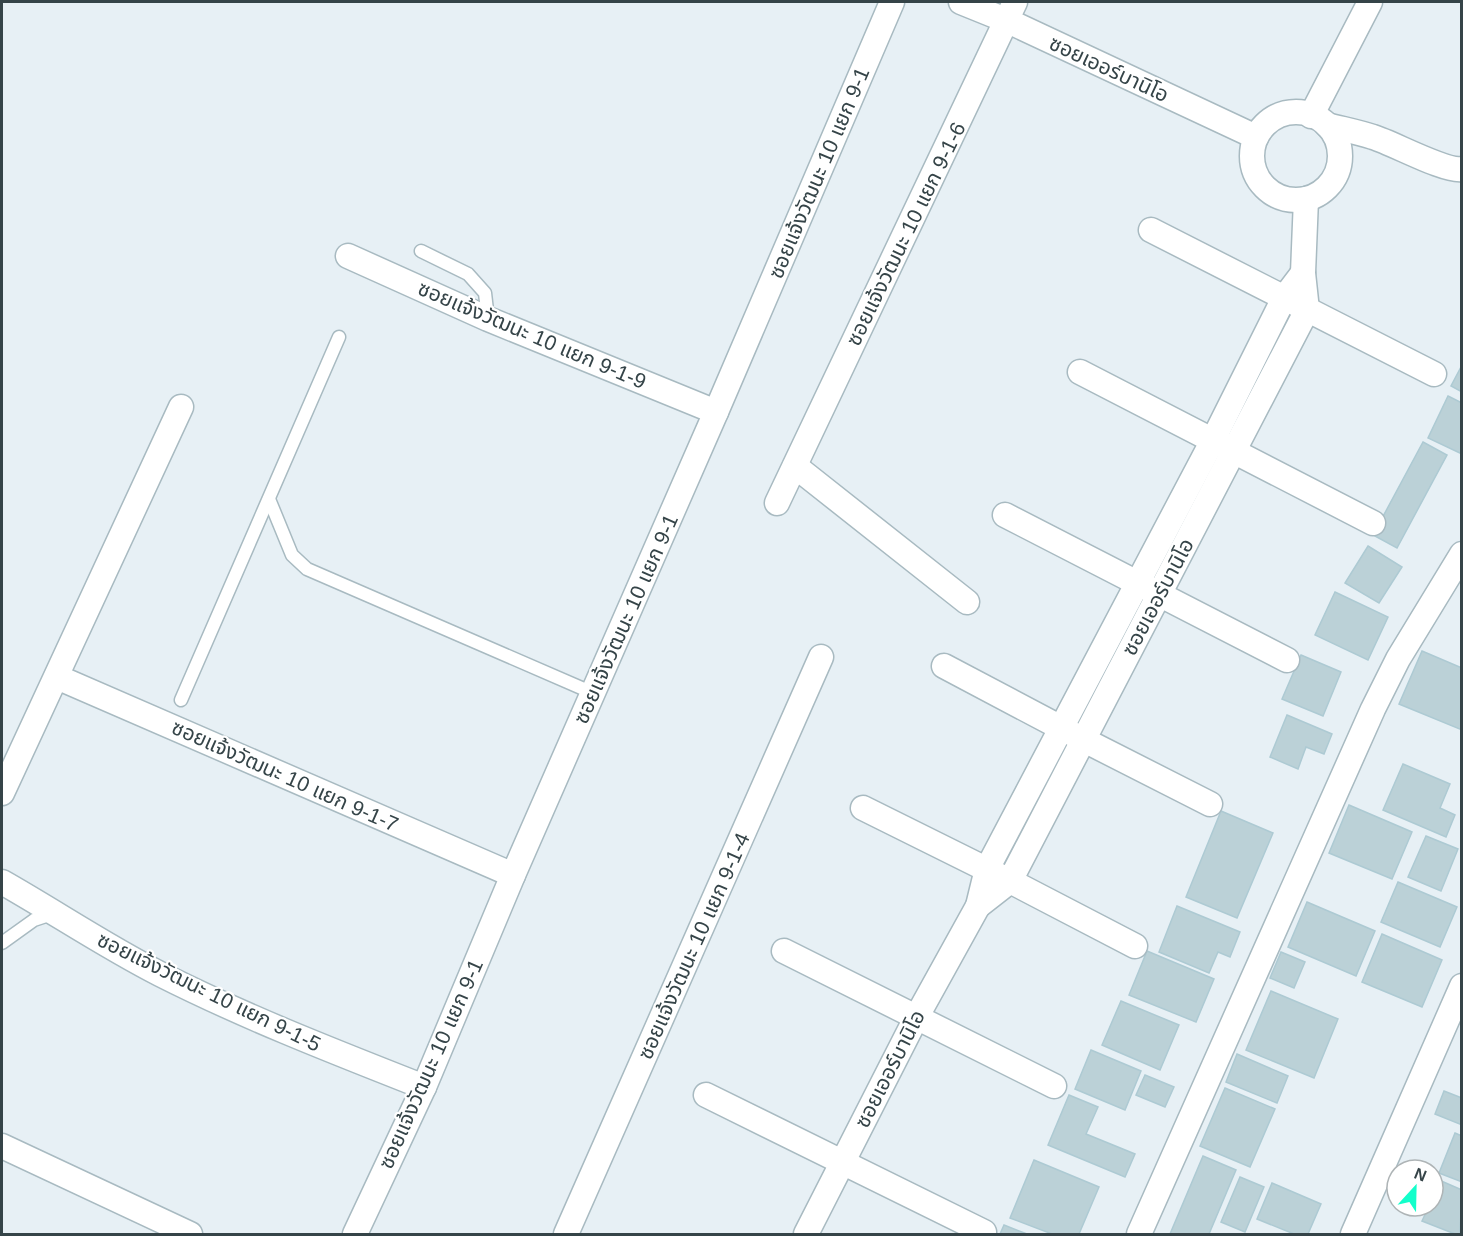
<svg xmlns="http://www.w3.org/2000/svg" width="1463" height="1236" font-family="Arial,'Noto Sans Thai',sans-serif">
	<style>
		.building { fill: #bbd1d7; stroke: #adcad3; stroke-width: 1.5 }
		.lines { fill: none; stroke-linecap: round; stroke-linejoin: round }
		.service-casing { stroke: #a8bac1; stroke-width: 15 }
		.minor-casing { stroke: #a8bac1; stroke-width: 27 }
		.service { stroke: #fff; stroke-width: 12 }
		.minor { stroke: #fff; stroke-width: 24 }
		.labels { text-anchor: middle; stroke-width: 4.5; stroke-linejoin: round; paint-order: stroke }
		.street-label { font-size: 21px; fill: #354448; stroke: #fff }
	</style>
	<rect width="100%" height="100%" fill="#e7f0f5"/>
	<!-- building -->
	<g class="building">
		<polygon points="1462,365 1462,392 1451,386"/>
		<polygon points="1448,396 1462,403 1462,454 1428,438"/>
		<polygon points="1423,442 1447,455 1397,548 1373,535"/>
		<polygon points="1368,546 1402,567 1379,603 1345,583"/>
		<polygon points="1335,592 1388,617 1368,660 1315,635"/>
		<polygon points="1422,651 1462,668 1462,730 1399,704"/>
		<polygon points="1301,655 1341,672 1323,716 1282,699"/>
		<polygon points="1287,715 1332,734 1324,754 1306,747 1298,769 1270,757"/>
		<polygon points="1403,764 1450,784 1440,808 1455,815 1446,837 1383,810"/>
		<polygon points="1349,805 1412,832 1392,879 1329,853"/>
		<polygon points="1221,811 1273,833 1237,918 1186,897"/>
		<polygon points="1426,836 1458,849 1441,891 1408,877"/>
		<polygon points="1398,882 1457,907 1440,947 1381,922"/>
		<polygon points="1307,902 1375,931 1356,976 1288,947"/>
		<polygon points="1177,906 1240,932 1230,957 1218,952 1209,973 1159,952"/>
		<polygon points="1382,934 1442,960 1422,1007 1362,982"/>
		<polygon points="1147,951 1214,979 1196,1022 1129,995"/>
		<polygon points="1281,952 1305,962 1294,988 1270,978"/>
		<polygon points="1271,991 1338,1019 1314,1078 1246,1050"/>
		<polygon points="1121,1001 1179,1025 1160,1070 1102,1045"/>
		<polygon points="1091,1050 1141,1071 1125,1110 1075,1089"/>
		<polygon points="1237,1054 1288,1076 1277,1103 1226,1082"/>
		<polygon points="1145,1075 1174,1087 1165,1107 1136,1095"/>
		<polygon points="1225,1088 1275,1109 1250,1167 1200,1146"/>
		<polygon points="1444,1091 1462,1098 1462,1125 1435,1114"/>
		<polygon points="1069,1095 1098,1107 1086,1134 1135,1154 1125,1177 1048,1145"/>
		<polygon points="1455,1133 1462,1136 1462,1182 1439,1173"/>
		<polygon points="1203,1156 1236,1170 1209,1234 1170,1234"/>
		<polygon points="1034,1160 1099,1187 1079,1234 1052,1234 1010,1218"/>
		<polygon points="1240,1177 1264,1187 1245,1232 1221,1222"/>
		<polygon points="1439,1180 1462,1190 1460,1234 1455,1234 1422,1221 1429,1206 1433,1206 1433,1196"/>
		<polygon points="1272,1183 1321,1204 1308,1234 1294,1234 1257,1219"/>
		<polygon points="1004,1225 1027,1234 1000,1234"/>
	</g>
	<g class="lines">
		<defs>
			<g id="service">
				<polyline points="421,251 468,274 485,293 488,319"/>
				<polyline points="269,499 292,555 307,569 593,693"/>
				<polyline points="181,700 339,337"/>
				<polyline points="2,943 34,920 55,913"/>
			</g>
			<g id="minor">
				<polyline points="961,2 1008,21 1256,137"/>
				<circle cx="1296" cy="156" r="44"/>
				<polyline points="1311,116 1370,2"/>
				<path d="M1327,125C1342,129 1358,132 1373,137C1393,143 1445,172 1462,169"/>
				<polyline points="1151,230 1434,374"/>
				<polyline points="348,256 488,319 716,412"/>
				<polyline points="1080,372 1373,523"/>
				<polyline points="795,466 967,602"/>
				<polyline points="777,503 1015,2"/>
				<polyline points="1005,515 1287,660"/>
				<polyline points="944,666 1084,740 1210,804"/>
				<polyline points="57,677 513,875"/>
				<polyline points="2,793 181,407"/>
				<polyline points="863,808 1010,881 1135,946"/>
				<path d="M2,882C55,912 105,946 160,974C245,1017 335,1052 424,1087"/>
				<polyline points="978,906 1010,881 1307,310 1303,273 1306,199"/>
				<polyline points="784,951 1054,1086"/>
				<polyline points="706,1095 984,1232"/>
				<polyline points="2,1146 190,1234"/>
				<polyline points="355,1234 424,1087 513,875 716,412 892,2"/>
				<polyline points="566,1234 821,657"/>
				<polyline points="806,1234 916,1018 978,906 987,869 1213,440 1284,298 1303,273"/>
				<polyline points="1139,1234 1373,709 1398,659 1462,554"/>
				<polyline points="1353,1234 1462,986"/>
			</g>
		</defs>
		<!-- service casing -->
		<use href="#service" class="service-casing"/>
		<!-- minor casing -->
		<use href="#minor" class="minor-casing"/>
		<!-- service -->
		<use href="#service" class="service"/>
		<!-- minor -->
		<use href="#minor" class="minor"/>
	</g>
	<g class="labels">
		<!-- street labels -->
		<g class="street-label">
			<text transform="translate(1109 69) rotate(25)" y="7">ซอยเออร์บานิโอ</text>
			<text transform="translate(819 173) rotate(-67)" y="7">ซอยแจ้งวัฒนะ 10 แยก 9-1</text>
			<text transform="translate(906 234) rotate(-64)" y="7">ซอยแจ้งวัฒนะ 10 แยก 9-1-6</text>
			<text transform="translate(532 335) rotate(23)" y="7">ซอยแจ้งวัฒนะ 10 แยก 9-1-9</text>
			<text transform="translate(1158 597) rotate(-62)" y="7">ซอยเออร์บานิโอ</text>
			<text transform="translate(626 619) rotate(-66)" y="7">ซอยแจ้งวัฒนะ 10 แยก 9-1</text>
			<text transform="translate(285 776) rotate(24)" y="7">ซอยแจ้งวัฒนะ 10 แยก 9-1-7</text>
			<text transform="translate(694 946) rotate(-66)" y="7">ซอยแจ้งวัฒนะ 10 แยก 9-1-4</text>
			<text transform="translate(209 992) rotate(26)" y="7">ซอยแจ้งวัฒนะ 10 แยก 9-1-5</text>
			<text transform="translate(431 1064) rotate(-66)" y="7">ซอยแจ้งวัฒนะ 10 แยก 9-1</text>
			<text transform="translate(890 1069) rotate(-63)" y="7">ซอยเออร์บานิโอ</text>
		</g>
	</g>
	<!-- border -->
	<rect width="1463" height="1236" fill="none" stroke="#354448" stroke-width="6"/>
	<!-- north arrow -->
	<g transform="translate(1415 1188) rotate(22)"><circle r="28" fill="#ffffff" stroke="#aeb4b6" stroke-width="1.5"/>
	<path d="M0-4.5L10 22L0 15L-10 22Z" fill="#13ffcb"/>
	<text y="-9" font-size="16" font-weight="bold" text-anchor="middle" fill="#354448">N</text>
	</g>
</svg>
